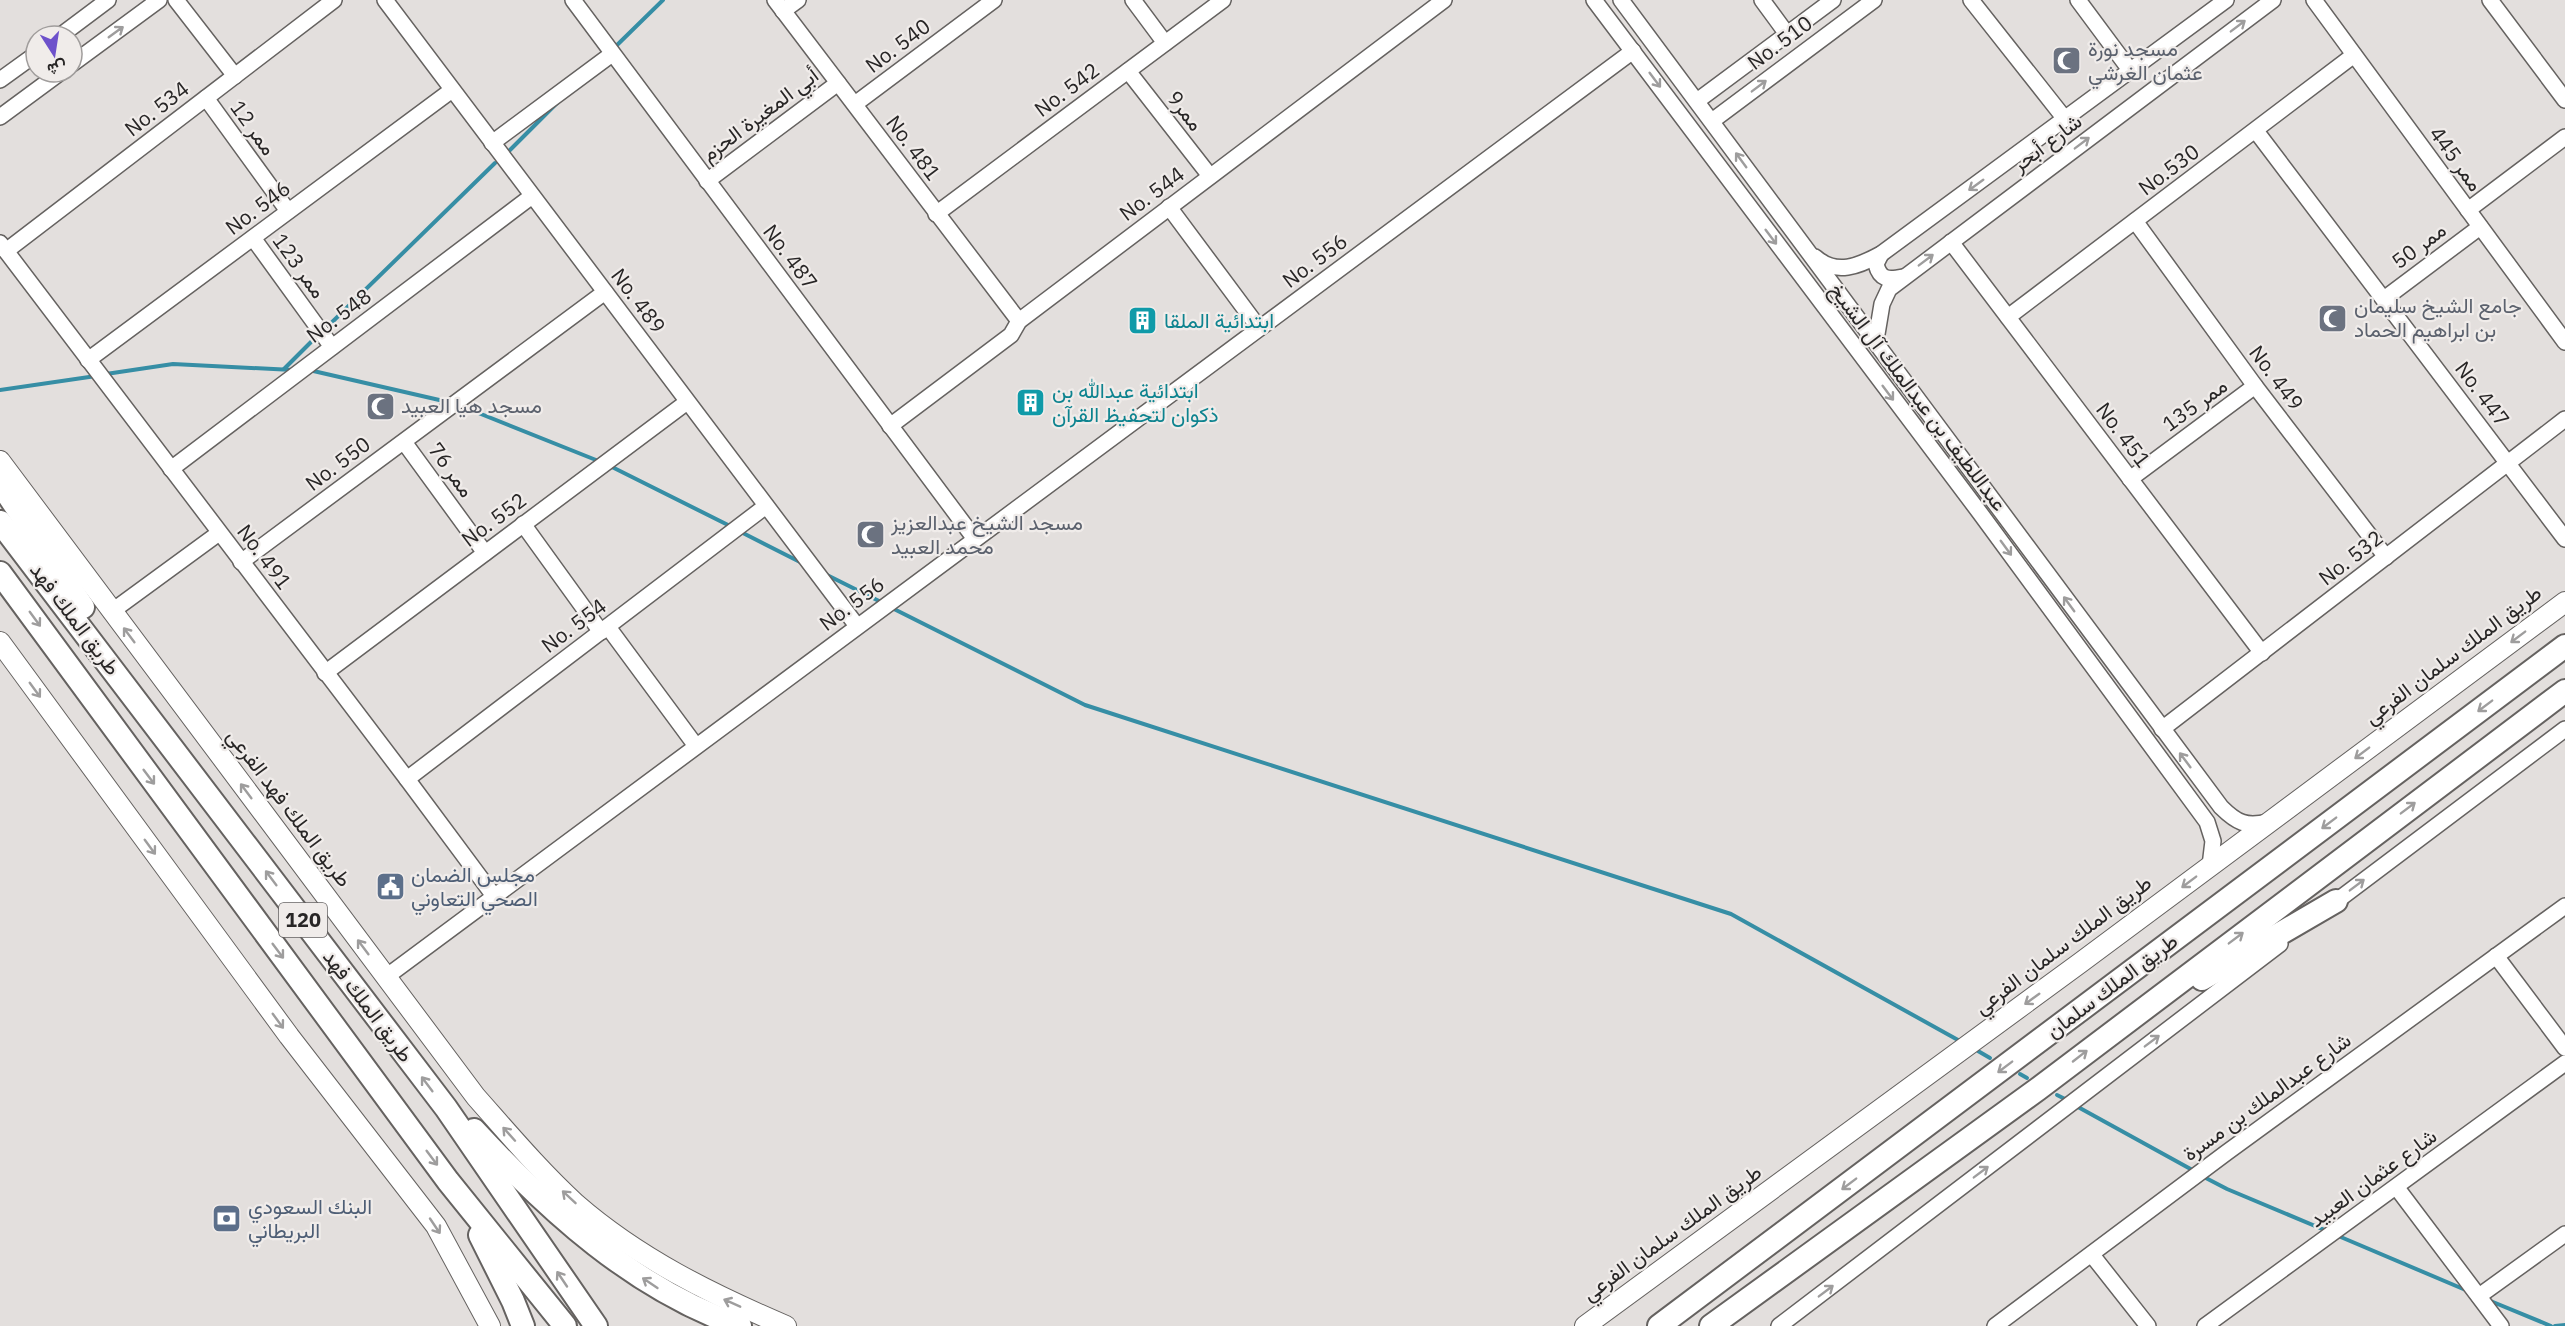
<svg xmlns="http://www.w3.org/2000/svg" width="2565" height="1326" font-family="'IBM Plex Sans',Vazirmatn,sans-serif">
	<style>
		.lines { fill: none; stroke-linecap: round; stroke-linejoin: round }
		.stream { stroke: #368ea5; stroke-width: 4 }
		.minor-casing { stroke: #656260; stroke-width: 18 }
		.major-casing { stroke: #656260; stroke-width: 22 }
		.highway-casing { stroke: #656260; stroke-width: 26 }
		.minor { stroke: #fff; stroke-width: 15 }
		.major { stroke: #fff; stroke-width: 20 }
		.highway { stroke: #fff; stroke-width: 22 }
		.oneway { stroke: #9e9d9d }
		.labels { text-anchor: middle; stroke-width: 4.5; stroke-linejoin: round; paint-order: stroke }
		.shield { fill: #f0ecea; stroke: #646161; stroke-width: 1.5 }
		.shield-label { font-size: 20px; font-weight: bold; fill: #282626 }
		.street-label { font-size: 21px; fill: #282626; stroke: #f0ecea }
		.worship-label { font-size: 21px; fill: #5b616d; stroke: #f0ecea; text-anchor: start }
		.culture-label { font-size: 21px; fill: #0d838f; stroke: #f0ecea; text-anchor: start }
		.service-label { font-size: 21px; fill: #4e5e75; stroke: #f0ecea; text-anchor: start }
	</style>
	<rect width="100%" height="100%" fill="#e3dfdd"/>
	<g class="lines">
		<!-- stream -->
		<g class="stream">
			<polyline points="614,48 663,0"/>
			<polyline points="510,150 557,103"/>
			<polyline points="324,330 495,163"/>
			<polyline points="284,369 318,335"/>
			<polyline points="309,370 448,402"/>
			<polyline points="106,374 173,364 293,370"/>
			<polyline points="0,390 96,376"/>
			<polyline points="461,406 601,462"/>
			<polyline points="608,465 730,526"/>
			<polyline points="739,531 802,563"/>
			<polyline points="825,574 883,603"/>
			<polyline points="890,607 1085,705 1731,914 1958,1040"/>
			<polyline points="1978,1051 1990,1058"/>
			<polyline points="2020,1074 2027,1078"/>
			<polyline points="2057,1095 2065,1099"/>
			<polyline points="2078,1107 2196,1172"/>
			<polyline points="2202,1176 2227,1189 2327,1231"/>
			<polyline points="2336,1235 2468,1291"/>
			<polyline points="2488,1300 2551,1326"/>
			<polyline points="2555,1326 2565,1325"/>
		</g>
		<defs>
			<g id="minor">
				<polyline points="176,0 235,76"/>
				<polyline points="385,0 857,626"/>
				<polyline points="573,0 975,539"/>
				<polyline points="775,0 1019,321"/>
				<polyline points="1133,0 1165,43"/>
				<polyline points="1594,0 1980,513 2207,822 2213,841 2210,866"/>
				<path d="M1621,0C1822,268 2020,539 2221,807C2237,823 2246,827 2268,822"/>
				<polyline points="1762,0 1787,34"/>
				<polyline points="1971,0 2065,119"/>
				<polyline points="2078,0 2130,70"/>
				<polyline points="2314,0 2565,342"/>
				<polyline points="2490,0 2565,100"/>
				<polyline points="783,11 798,0"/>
				<polyline points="60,36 108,0"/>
				<polyline points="72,64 159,0"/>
				<polyline points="1128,71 1210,176"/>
				<polyline points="0,80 36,54"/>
				<polyline points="206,98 288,211"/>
				<polyline points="1697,101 1833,0"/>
				<polyline points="855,104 994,0"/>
				<polyline points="0,117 61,72"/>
				<polyline points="1712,121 1874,0"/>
				<polyline points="2256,131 2565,539"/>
				<polyline points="492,143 612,54"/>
				<polyline points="707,181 838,83"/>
				<polyline points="1169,207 1259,328"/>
				<polyline points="2468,210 2565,137"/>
				<polyline points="936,214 1223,0"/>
				<polyline points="2135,221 2255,386 2386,557"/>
				<polyline points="253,238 332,347"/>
				<polyline points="1951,242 2262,653"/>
				<polyline points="0,243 407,779 494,896"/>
				<polyline points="6,251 334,0"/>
				<path d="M1881,254L1876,264C1880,280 1888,280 1903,277"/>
				<path d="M1815,257C1836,276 1859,266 1881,254L2226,0"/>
				<polyline points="2384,299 2480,227"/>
				<polyline points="2008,317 2354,55"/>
				<polyline points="1876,340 1882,304 1889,289 2273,0"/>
				<polyline points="88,360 452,90"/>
				<polyline points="890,426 1011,335 1019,321 1444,0"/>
				<polyline points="404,442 485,553"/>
				<polyline points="171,469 532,196"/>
				<polyline points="2130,479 2255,386"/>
				<polyline points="523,524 601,632"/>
				<polyline points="241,562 605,292"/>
				<polyline points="111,612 219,533"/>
				<polyline points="608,627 696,746"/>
				<polyline points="325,673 687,402"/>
				<polyline points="2162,729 2565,419"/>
				<polyline points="407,779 766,506"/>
				<polyline points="2330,906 2565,729"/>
				<polyline points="2496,956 2565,1048"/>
				<polyline points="386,977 1633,51"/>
				<polyline points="2397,1188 2501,1326"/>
				<polyline points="2092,1255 2148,1326"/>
				<polyline points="2479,1296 2565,1234"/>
				<polyline points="1779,1326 2280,944"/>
				<polyline points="1995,1326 2226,1153 2565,906"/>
				<polyline points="2205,1326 2565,1063"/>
			</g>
			<g id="major">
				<path d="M0,461L476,1097C508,1133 540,1171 576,1204C638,1258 711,1294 786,1326"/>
				<polyline points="0,642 289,1036 436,1226 490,1326"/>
				<polyline points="1585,1326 2080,963 2565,602"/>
			</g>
			<g id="highway">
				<polyline points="0,483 83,607"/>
				<polyline points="0,522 446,1108 596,1326"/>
				<polyline points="0,573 448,1181 565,1326"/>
				<polyline points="2202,979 2336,901"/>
				<path d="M474,1130C549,1211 634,1289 740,1326"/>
				<polyline points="480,1235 513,1301 523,1326"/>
				<polyline points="1659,1326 2565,646"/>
				<polyline points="1711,1326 2038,1089 2565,691"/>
			</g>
		</defs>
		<!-- minor casing -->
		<use href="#minor" class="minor-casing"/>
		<!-- major casing -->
		<use href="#major" class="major-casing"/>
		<!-- highway casing -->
		<use href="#highway" class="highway-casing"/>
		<!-- minor -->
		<use href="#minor" class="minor"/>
		<!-- major -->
		<use href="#major" class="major"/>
		<!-- highway -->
		<use href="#highway" class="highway"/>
	</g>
	<!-- one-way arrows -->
	<defs><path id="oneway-shaft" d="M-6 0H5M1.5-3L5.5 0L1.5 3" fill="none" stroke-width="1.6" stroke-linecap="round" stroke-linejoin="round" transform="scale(1.5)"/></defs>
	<g class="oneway">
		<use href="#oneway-shaft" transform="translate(2238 26) rotate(-37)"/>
		<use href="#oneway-shaft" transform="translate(116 32) rotate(-36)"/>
		<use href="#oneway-shaft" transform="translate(1655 80) rotate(53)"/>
		<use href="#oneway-shaft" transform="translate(1759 86) rotate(-37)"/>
		<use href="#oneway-shaft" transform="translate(2082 143) rotate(-37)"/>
		<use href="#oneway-shaft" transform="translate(1741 160) rotate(-126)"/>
		<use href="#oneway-shaft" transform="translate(1976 185) rotate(144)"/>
		<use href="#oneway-shaft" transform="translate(1771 237) rotate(53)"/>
		<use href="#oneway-shaft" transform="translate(1926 260) rotate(-37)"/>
		<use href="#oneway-shaft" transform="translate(1888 393) rotate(53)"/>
		<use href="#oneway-shaft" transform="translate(2006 548) rotate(54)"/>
		<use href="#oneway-shaft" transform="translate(2069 604) rotate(-126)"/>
		<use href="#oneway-shaft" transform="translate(35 619) rotate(54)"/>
		<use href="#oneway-shaft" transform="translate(129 635) rotate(-127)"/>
		<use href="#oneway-shaft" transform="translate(2518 637) rotate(143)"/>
		<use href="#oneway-shaft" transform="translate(35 690) rotate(54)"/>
		<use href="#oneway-shaft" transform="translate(2485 706) rotate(143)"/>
		<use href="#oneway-shaft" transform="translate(2362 753) rotate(143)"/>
		<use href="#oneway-shaft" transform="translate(2185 760) rotate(-127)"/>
		<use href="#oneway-shaft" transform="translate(149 777) rotate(53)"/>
		<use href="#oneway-shaft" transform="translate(246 791) rotate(-127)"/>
		<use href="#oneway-shaft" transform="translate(2408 808) rotate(-37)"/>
		<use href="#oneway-shaft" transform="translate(2329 823) rotate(143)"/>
		<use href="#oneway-shaft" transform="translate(150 847) rotate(54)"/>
		<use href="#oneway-shaft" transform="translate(271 878) rotate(-127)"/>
		<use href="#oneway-shaft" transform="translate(2189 882) rotate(143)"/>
		<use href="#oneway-shaft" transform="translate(2357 885) rotate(-37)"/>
		<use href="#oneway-shaft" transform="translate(2236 938) rotate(-37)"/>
		<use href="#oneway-shaft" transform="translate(363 947) rotate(-127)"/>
		<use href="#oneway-shaft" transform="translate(278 951) rotate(53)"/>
		<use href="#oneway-shaft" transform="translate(2032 999) rotate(144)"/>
		<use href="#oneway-shaft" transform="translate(278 1021) rotate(54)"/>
		<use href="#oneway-shaft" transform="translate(2152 1041) rotate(-37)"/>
		<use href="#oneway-shaft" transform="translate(2080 1056) rotate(-38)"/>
		<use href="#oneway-shaft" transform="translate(2005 1067) rotate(143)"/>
		<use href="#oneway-shaft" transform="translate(427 1084) rotate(-127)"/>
		<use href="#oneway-shaft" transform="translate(509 1134) rotate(-132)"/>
		<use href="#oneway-shaft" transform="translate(432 1158) rotate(53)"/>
		<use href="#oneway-shaft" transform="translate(1981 1172) rotate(-37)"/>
		<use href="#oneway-shaft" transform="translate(1849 1184) rotate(143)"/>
		<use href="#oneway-shaft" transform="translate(569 1197) rotate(-137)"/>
		<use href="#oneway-shaft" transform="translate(435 1226) rotate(56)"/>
		<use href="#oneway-shaft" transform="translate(562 1279) rotate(-124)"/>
		<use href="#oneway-shaft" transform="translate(650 1283) rotate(-146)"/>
		<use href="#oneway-shaft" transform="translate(1826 1291) rotate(-37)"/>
		<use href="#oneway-shaft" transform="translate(732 1303) rotate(-156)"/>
	</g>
	<!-- icons -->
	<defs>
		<symbol id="mosque-square" viewBox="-11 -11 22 22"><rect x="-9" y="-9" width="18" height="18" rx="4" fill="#6b7280" stroke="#f0ecea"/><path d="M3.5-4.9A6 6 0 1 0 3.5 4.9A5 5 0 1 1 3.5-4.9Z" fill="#fff"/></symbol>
		<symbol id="building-square" viewBox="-11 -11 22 22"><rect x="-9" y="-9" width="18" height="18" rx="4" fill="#0f9aa8" stroke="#f0ecea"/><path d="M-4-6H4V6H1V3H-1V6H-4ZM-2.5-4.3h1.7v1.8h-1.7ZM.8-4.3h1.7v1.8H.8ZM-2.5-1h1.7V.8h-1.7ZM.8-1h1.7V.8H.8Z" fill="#fff"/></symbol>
		<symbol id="civic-square" viewBox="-11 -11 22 22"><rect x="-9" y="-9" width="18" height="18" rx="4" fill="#5c6f8a" stroke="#f0ecea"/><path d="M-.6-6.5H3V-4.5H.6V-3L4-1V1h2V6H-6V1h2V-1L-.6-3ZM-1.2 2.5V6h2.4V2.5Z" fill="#fff"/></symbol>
		<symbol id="bank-square" viewBox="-11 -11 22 22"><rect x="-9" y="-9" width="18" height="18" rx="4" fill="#5c6f8a" stroke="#f0ecea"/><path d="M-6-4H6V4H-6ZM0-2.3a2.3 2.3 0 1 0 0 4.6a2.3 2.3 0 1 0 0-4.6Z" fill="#fff"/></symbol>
	</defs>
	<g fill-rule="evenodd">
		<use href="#mosque-square" x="2050" y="44" width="33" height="33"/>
		<use href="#mosque-square" x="2316" y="302" width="33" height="33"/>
		<use href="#building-square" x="1126" y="304" width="33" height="33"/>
		<use href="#building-square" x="1014" y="386" width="33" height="33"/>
		<use href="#mosque-square" x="364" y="390" width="33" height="33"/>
		<use href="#mosque-square" x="854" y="518" width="33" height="33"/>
		<use href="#civic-square" x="374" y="870" width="33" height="33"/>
		<use href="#bank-square" x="210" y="1202" width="33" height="33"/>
	</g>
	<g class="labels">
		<!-- shield labels -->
		<rect class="shield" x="279" y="903" width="48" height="34" rx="4.5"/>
		<g class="shield-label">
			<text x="303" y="927">120</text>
		</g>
		<!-- street labels -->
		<g class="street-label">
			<text transform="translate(1780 43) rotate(-37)" y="7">No. 510</text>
			<text transform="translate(898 46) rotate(-37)" y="7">No. 540</text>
			<text transform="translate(1067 90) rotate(-37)" y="7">No. 542</text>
			<text transform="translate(157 109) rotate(-38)" y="7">No. 534</text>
			<text transform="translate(1185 111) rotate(52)" y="7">ممر9</text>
			<text transform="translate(760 115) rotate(-37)" y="7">أبي المغيرة الحزم</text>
			<text transform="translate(253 128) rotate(54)" y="7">ممر 12</text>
			<text transform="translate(2047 143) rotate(-37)" y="7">شارع أبحر</text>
			<text transform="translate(913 148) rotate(53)" y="7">No. 481</text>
			<text transform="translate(2456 159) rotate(54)" y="7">ممر 445</text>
			<text transform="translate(2169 170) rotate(-37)" y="7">No.530</text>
			<text transform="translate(1152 194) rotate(-37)" y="7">No. 544</text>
			<text transform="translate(258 208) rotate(-37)" y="7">No. 546</text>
			<text transform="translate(2419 246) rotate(-37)" y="7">ممر 50</text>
			<text transform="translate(790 257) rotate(53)" y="7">No. 487</text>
			<text transform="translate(1315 261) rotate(-37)" y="7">No. 556</text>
			<text transform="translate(299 266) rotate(54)" y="7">ممر 123</text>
			<text transform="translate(638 301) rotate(53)" y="7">No. 489</text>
			<text transform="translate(339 316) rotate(-37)" y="7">No. 548</text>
			<text transform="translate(2276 378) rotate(53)" y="7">No. 449</text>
			<text transform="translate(2482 394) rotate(53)" y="7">No. 447</text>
			<text transform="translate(1918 397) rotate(53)" y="7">عبداللطيف بن عبدالملك آل الشيخ</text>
			<text transform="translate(2195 405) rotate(-36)" y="7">ممر 135</text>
			<text transform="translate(2123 435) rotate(53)" y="7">No. 451</text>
			<text transform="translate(338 464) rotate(-37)" y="7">No. 550</text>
			<text transform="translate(451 470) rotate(54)" y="7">ممر 76</text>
			<text transform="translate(494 520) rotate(-37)" y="7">No. 552</text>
			<text transform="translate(264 557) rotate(53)" y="7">No. 491</text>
			<text transform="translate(2351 558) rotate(-38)" y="7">No. 532</text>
			<text transform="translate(852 604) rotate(-37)" y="7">No. 556</text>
			<text transform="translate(75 619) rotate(53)" y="7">طريق الملك فهد</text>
			<text transform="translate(574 626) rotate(-37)" y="7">No. 554</text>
			<text transform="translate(2453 655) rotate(-37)" y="7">طريق الملك سلمان الفرعي</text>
			<text transform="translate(289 808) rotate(53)" y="7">طريق الملك فهد الفرعي</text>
			<text transform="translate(2063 945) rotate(-37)" y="7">طريق الملك سلمان الفرعي</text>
			<text transform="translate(2112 986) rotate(-37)" y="7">طريق الملك سلمان</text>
			<text transform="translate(368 1006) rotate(53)" y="7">طريق الملك فهد</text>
			<text transform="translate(2267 1097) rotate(-36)" y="7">شارع عبدالملك بن مسرة</text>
			<text transform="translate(2373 1178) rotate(-36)" y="7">شارع عثمان العبيد</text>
			<text transform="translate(1672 1233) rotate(-36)" y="7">طريق الملك سلمان الفرعي</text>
		</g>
		<!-- worship labels -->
		<g class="worship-label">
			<text x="2088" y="56">مسجد نورة<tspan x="2088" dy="24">عثمان الغرشي</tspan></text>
			<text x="2354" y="313">جامع الشيخ سليمان<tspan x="2354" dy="24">بن ابراهيم الحماد</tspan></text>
			<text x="401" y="413">مسجد هيا العبيد</text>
			<text x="891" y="530">مسجد الشيخ عبدالعزيز<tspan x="891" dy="24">محمد العبيد</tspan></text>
		</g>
		<!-- culture labels -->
		<g class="culture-label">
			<text x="1164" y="328">ابتدائية الملقا</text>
			<text x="1052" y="398">ابتدائية عبدالله بن<tspan x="1052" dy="24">ذكوان لتحفيظ القرآن</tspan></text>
		</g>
		<!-- service labels -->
		<g class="service-label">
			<text x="411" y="882">مجلس الضمان<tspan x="411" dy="24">الصحي التعاوني</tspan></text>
			<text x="248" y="1214">البنك السعودي<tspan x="248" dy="24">البريطاني</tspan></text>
		</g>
	</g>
	<!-- north arrow -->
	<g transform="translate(54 54) rotate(168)"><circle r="28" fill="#f0ecea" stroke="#a09d9c" stroke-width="1.5"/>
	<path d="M0-4.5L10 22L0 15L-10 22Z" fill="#6d51cb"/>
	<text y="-9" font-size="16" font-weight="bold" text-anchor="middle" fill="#282626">ش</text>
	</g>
</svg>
